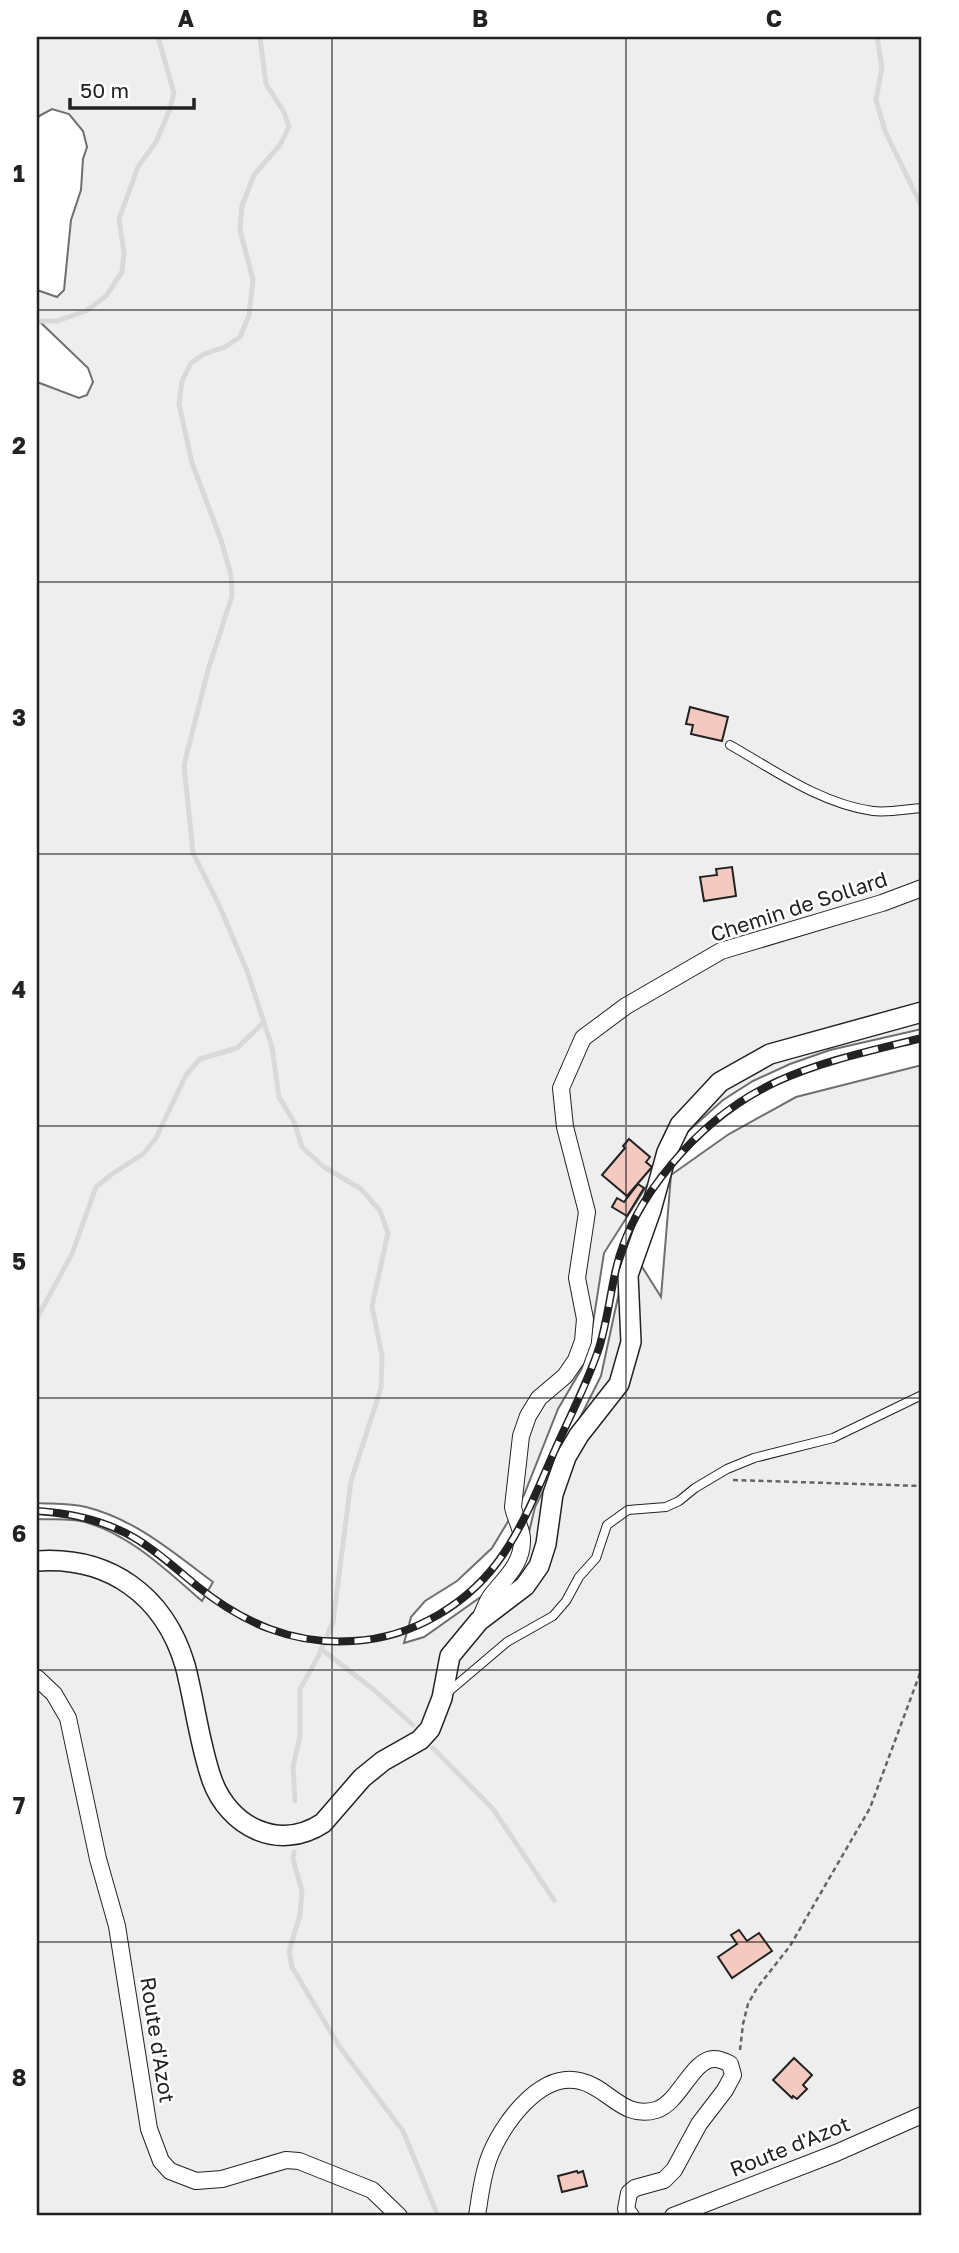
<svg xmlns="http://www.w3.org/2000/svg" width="959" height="2253" font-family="'Golos Text',sans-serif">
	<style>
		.green { fill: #eee; stroke: #6f6f6f; stroke-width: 2 }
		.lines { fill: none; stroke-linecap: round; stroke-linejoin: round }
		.stream { stroke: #d9d9d9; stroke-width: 5 }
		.building { fill: #f3c9c0; stroke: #222; stroke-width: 2 }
		.service-casing { stroke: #222; stroke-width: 10 }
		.minor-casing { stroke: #222; stroke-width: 18 }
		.tertiary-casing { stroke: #222; stroke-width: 22 }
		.path { stroke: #646464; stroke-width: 2.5; stroke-dasharray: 5 3.5; stroke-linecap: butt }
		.service { stroke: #fff; stroke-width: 8 }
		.minor { stroke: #fff; stroke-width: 16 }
		.tertiary { stroke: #fff; stroke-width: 19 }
		.rail-casing { stroke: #222; stroke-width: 8 }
		.rail { stroke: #fff; stroke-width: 5; stroke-dasharray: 16; stroke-linecap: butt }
		.grid { fill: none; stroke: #222; stroke-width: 2; stroke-opacity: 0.55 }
		.labels { text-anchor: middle; stroke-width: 5; stroke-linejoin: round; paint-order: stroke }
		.street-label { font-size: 21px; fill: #222; stroke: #fff }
		.neatline { fill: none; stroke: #222; stroke-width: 2.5 }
		.grid-label { font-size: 23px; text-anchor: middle; font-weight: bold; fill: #222 }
	</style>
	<rect width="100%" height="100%" fill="#fff"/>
	<!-- green -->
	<path class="green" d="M37,37H922V1029L830,1050L790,1064L753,1081L723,1100L684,1135L653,1176L604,1253L591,1336L582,1368L558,1409L524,1495L492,1548L457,1581L425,1601L411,1617L404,1643L424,1637L482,1596L509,1563L529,1532L535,1507L601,1376L629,1246L661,1297L671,1175L729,1134L796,1097L922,1065V2216H37V1519C52,1520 71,1518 85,1522C131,1535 167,1571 202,1601L213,1582C174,1553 135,1519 86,1507C71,1503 53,1504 37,1503V382L79,398L87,395L93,382L88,368L37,319V290L57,297L64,290L71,220L81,190L83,159L87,147L83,131L69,114L52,109L39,116L37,121Z"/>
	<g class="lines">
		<!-- stream -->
		<g class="stream">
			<polyline points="260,37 266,84 284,112 289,127 280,145 254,175 242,206 240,230 253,280 249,315 240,337 225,347 204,354 191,363 182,381 179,404 192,463 221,540 231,575 232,596 208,670 184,765 193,853 219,905 247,971 272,1047 279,1097 294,1122 302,1147 324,1167 361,1189 380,1211 388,1233 372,1306 382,1356 381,1388 351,1481 333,1622 319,1655 300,1689 300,1736 293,1767 295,1801"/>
			<polyline points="877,37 882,67 876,100 885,131 922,207"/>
			<polyline points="37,321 57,321 86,311 106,296 122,272 124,253 119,219 138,167 156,142 170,109 174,93 158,37"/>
			<polyline points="37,1318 72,1254 96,1187 112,1174 143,1154 156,1138 186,1075 200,1059 237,1048 263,1023"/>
			<polyline points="321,1649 373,1689 413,1725"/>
			<polyline points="433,1748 493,1809 554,1900"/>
			<polyline points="294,1852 293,1859 302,1891 300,1915 289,1951 292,1967 339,2046 403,2131 438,2216"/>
		</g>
	</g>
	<!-- building -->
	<g class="building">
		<polygon points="690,707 728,717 722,741 691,734 693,725 686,724"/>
		<polygon points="732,867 736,896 704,901 700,877 717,875 716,869"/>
		<polygon points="629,1139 650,1157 646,1162 652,1167 627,1196 602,1175 625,1148 623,1146"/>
		<polygon points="638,1184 644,1188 627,1216 612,1207 617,1198 624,1202"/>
		<polygon points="739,1930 747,1941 759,1933 772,1951 732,1978 718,1957 737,1944 731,1935"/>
		<polygon points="794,2058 812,2075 803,2085 807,2089 797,2099 793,2096 792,2098 773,2080"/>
		<polygon points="577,2171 578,2173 583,2171 587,2186 562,2192 558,2176"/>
	</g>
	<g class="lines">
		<defs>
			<g id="service">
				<path d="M730,745C774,770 821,804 873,811C888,813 907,809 922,808"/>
				<polyline points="447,1693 507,1642 553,1616 566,1601 579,1577 596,1558 607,1525 628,1510 666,1507 679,1501 695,1488 727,1469 754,1458 833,1438 922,1395"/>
			</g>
			<g id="minor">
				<path d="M479,1621C483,1613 486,1603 491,1596C504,1579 523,1564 522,1539C522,1529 515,1518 513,1507L521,1436L528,1416L539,1398L565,1376L576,1360L583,1341L585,1319L577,1278L587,1212L565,1127L561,1088L583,1038L626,1006L721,951L882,903L922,888"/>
				<polyline points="37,1678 54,1694 68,1718 98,1859 117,1926 149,2129 161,2161 170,2171 196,2181 222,2179 286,2160 299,2161 372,2190 399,2216"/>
				<path d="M477,2216C480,2197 482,2177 489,2158C501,2126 539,2071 580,2081C608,2087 623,2120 656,2110C680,2103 692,2058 715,2059C720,2059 726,2062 730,2064L733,2075L725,2090L699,2124L674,2170L664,2180L635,2188L629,2193L626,2209L631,2216"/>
				<polyline points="673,2216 836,2153 922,2115"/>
			</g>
			<path id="tertiary" d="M37,1561C109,1556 164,1595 185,1665C195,1703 199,1743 212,1780C229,1827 279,1852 323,1823L362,1778L383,1761L420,1740L430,1729L442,1698L450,1656L479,1621L525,1586L539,1566L546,1544L553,1494L566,1457L579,1435L619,1384L631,1342L628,1275L651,1210L667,1152L680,1125L720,1082L770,1054L922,1012"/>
		</defs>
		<!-- service casing -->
		<use href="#service" class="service-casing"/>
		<!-- minor casing -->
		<use href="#minor" class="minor-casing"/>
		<!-- tertiary casing -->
		<use href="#tertiary" class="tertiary-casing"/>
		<!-- path -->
		<g class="path">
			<polyline points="733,1480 922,1486"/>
			<polyline points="740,2050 743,2024 748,2004 757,1988 790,1946 870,1808 922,1668"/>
		</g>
		<!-- service -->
		<use href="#service" class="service"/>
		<!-- minor -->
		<use href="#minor" class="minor"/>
		<!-- tertiary -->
		<use href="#tertiary" class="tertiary"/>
		<defs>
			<path id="rail" d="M37,1511C70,1513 103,1520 133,1537C156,1550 176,1569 197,1586C243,1623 293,1645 353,1641C413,1638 471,1603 504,1553C525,1522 539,1486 554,1452C569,1418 587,1384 599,1348C607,1322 610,1295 616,1269C625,1230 645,1196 671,1165C744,1077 817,1064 922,1038"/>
		</defs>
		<!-- rail casing -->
		<use href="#rail" class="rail-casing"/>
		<!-- rail -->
		<use href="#rail" class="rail"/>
	</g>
	<!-- grid -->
	<path class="grid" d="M332,37V2216M626,37V2216M37,310H922M37,582H922M37,854H922M37,1126H922M37,1398H922M37,1670H922M37,1942H922"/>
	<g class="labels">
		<!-- street labels -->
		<g class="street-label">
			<text transform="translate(799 907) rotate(-18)" y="7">Chemin de Sollard</text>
			<text transform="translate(157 2040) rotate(81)" y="7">Route d'Azot</text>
			<text transform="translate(790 2147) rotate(-22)" y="7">Route d'Azot</text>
		</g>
	</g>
	<!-- border -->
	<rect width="959" height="2253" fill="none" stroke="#ffffff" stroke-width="77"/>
	<!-- scale -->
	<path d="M70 98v10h124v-10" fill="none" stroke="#222222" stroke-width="3.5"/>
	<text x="80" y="98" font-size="21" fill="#222222" stroke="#ffffff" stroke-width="5" paint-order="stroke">50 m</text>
	<rect x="38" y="38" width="882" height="2176" class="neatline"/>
	<g class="grid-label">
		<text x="186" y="27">A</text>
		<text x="480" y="27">B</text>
		<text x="774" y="27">C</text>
		<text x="19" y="182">1</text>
		<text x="19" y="454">2</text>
		<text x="19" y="726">3</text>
		<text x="19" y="998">4</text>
		<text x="19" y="1270">5</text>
		<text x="19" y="1542">6</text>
		<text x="19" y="1814">7</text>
		<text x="19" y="2086">8</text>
	</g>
</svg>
